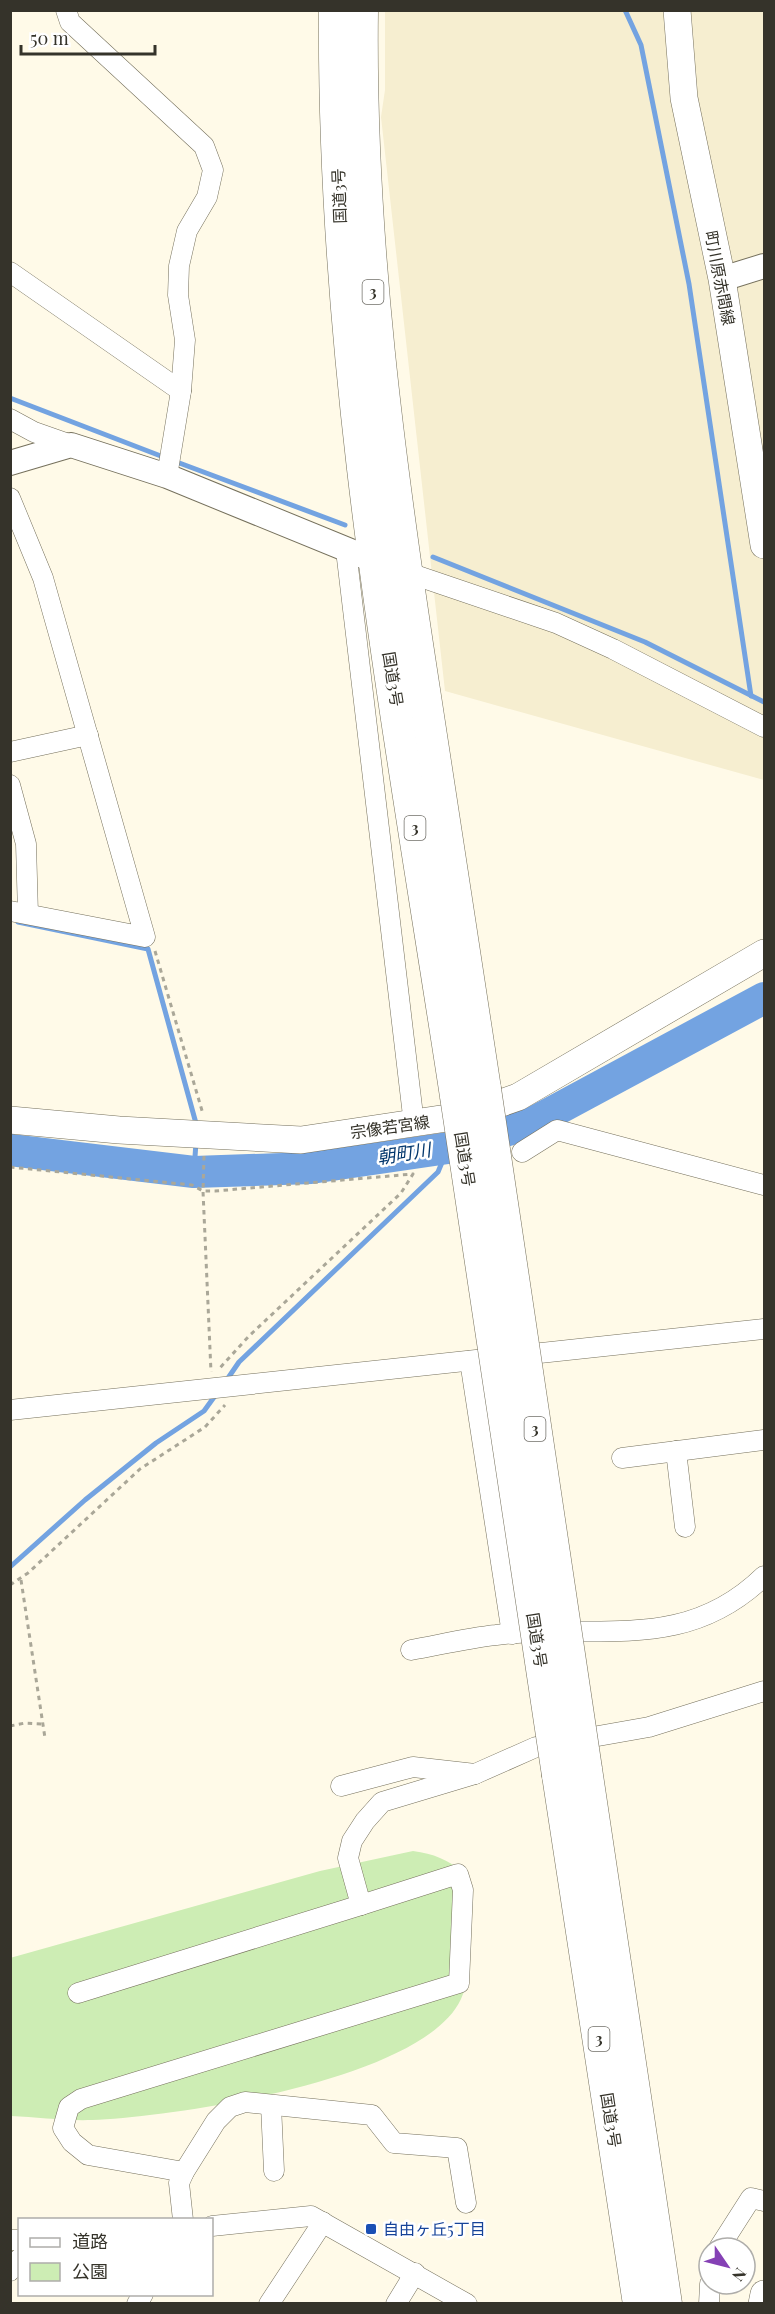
<svg xmlns="http://www.w3.org/2000/svg" width="775" height="2314" font-family="'Playfair Display','Noto Sans JP',serif">
	<style>
		.built { fill: #f6eed0 }
		.green { fill: #cdedb4 }
		.lines { fill: none; stroke-linecap: round; stroke-linejoin: round }
		.stream { stroke: #73a3e1; stroke-width: 5 }
		.river { stroke: #73a3e1; stroke-width: 32 }
		.minor-casing { stroke: #75705c; stroke-width: 21 }
		.tertiary-casing { stroke: #75705c; stroke-width: 26 }
		.secondary-casing { stroke: #75705c; stroke-width: 28 }
		.trunk-casing { stroke: #75705c; stroke-width: 33 }
		.path { stroke: #aaa798; stroke-width: 3; stroke-dasharray: 4.5 4.5; stroke-linecap: butt }
		.minor { stroke: #fff; stroke-width: 20 }
		.tertiary { stroke: #fff; stroke-width: 24 }
		.secondary { stroke: #fff; stroke-width: 27 }
		.trunk { stroke: #fff; stroke-width: 32 }
		.trunk-bridge-casing { stroke: #75705c; stroke-width: 33; stroke-linecap: butt }
		.trunk-bridge { stroke: #fff; stroke-width: 32 }
		.transit-dot { fill: #1a4fb4; stroke: #fff; stroke-width: 2 }
		.labels { text-anchor: middle; stroke-width: 5; stroke-linejoin: round; paint-order: stroke }
		.shield { fill: #fff; stroke: #72706a; stroke-width: 1.5 }
		.shield-label { font-size: 15px; font-weight: bold; fill: #35332a }
		.street-label { font-size: 16px; fill: #35332a; stroke: #fff }
		.transit-label { font-size: 16px; fill: #164399; stroke: #fff; text-anchor: start }
		.water-label { font-size: 18px; font-style: italic; fill: #02366c; stroke: #fff }
	</style>
	<rect width="100%" height="100%" fill="#fffae8"/>
	<!-- built -->
	<polygon class="built" points="385,11 764,11 764,780 445,691 381,117 385,90"/>
	<!-- green -->
	<path class="green" d="M413,1851C434,1854 447,1859 464,1873C465,1908 476,1968 461,1999C424,2080 174,2117 92,2120C65,2121 37,2117 11,2116L10,1958L320,1871Z"/>
	<g class="lines">
		<!-- stream -->
		<g class="stream">
			<polyline points="625,10 641,45 689,284 751,696"/>
			<polyline points="10,398 166,458"/>
			<polyline points="174,461 345,525"/>
			<polyline points="433,557 645,642 764,702"/>
			<polyline points="18,922 148,949 197,1127"/>
			<polyline points="194,1172 196,1142"/>
			<polyline points="226,1381 239,1362 438,1172 448,1148"/>
			<polyline points="10,1567 85,1500 156,1443 204,1411 217,1393"/>
		</g>
		<!-- river -->
		<polyline class="river" points="10,1150 194,1172 311,1168 448,1148 532,1123 764,998"/>
		<defs>
			<g id="minor">
				<polyline points="66,10 70,22 204,146 213,170 207,197 187,231 179,266 178,295 185,340 181,391"/>
				<polyline points="10,272 181,391 167,476"/>
				<polyline points="10,419 34,432 71,445"/>
				<polyline points="10,498 43,578 145,937 10,911"/>
				<polyline points="346,550 414,1124"/>
				<polyline points="400,570 556,623 613,649 764,727"/>
				<polyline points="10,752 88,735"/>
				<polyline points="10,785 26,844 28,914"/>
				<polyline points="522,1152 557,1130 764,1185"/>
				<polyline points="470,1361 512,1634"/>
				<polyline points="10,1410 764,1329"/>
				<polyline points="676,1451 685,1527"/>
				<polyline points="622,1458 764,1440"/>
				<path d="M411,1650C439,1645 468,1638 496,1635C595,1622 683,1655 764,1576"/>
				<polyline points="341,1786 413,1767 475,1774 536,1747 649,1727 764,1691"/>
				<polyline points="78,1993 361,1905"/>
				<polyline points="271,2105 274,2171"/>
				<polyline points="184,2172 88,2155 72,2142 63,2128 69,2107 81,2099 459,1983 463,1890 458,1874 361,1905 348,1858 352,1841 365,1821 382,1802 475,1774"/>
				<polyline points="183,2220 179,2183 184,2172 216,2121 230,2107 245,2102 372,2115 394,2143 457,2148 466,2203"/>
				<polyline points="212,2226 311,2216 467,2304"/>
				<polyline points="10,2240 20,2240"/>
				<polyline points="719,2248 751,2198 764,2201"/>
				<polyline points="10,2271 20,2258"/>
				<polyline points="137,2304 143,2294"/>
				<polyline points="269,2304 323,2222"/>
				<polyline points="396,2304 415,2273"/>
				<polyline points="709,2304 710,2284"/>
			</g>
			<g id="tertiary">
				<polyline points="722,279 764,266"/>
				<polyline points="10,463 71,445 167,476 375,561"/>
			</g>
			<g id="secondary">
				<polyline points="677,10 684,98 722,279 764,545"/>
				<polyline points="10,1120 119,1130 301,1140 467,1115 518,1097 764,953"/>
				<polyline points="762,2304 764,2294"/>
			</g>
			<g id="trunk">
				<path d="M335,10C332,375 401,736 456,1096"/>
				<path d="M362,10C359,239 389,464 424,690C444,823 464,956 485,1089"/>
				<polyline points="586,1769 666,2304"/>
				<polyline points="558,1775 639,2304"/>
			</g>
		</defs>
		<!-- minor casing -->
		<use href="#minor" class="minor-casing"/>
		<!-- tertiary casing -->
		<use href="#tertiary" class="tertiary-casing"/>
		<!-- secondary casing -->
		<use href="#secondary" class="secondary-casing"/>
		<!-- trunk casing -->
		<use href="#trunk" class="trunk-casing"/>
		<!-- path -->
		<g class="path">
			<polyline points="155,951 203,1114"/>
			<polyline points="204,1156 203,1191 211,1372"/>
			<polyline points="10,1167 192,1185 203,1191 215,1191 413,1174 401,1193 249,1336 218,1370"/>
			<polyline points="21,1580 45,1738"/>
			<polyline points="10,1585 28,1573 140,1469 205,1427 225,1405"/>
			<polyline points="10,1726 25,1723 43,1724"/>
		</g>
		<!-- minor -->
		<use href="#minor" class="minor"/>
		<!-- tertiary -->
		<use href="#tertiary" class="tertiary"/>
		<!-- secondary -->
		<use href="#secondary" class="secondary"/>
		<!-- trunk -->
		<use href="#trunk" class="trunk"/>
		<defs>
			<g id="trunk-bridge">
				<polyline points="485,1089 586,1769"/>
				<polyline points="456,1096 558,1775"/>
			</g>
		</defs>
		<!-- trunk-bridge casing -->
		<use href="#trunk-bridge" class="trunk-bridge-casing"/>
		<!-- trunk-bridge -->
		<use href="#trunk-bridge" class="trunk-bridge"/>
	</g>
	<!-- markers -->
	<rect class="transit-dot" x="365" y="2223" width="12" height="12" rx="3"/>
	<g class="labels">
		<!-- shield labels -->
		<g class="shield">
			<rect x="362.5" y="280" width="21" height="24" rx="4.5"/>
			<rect x="404.5" y="816" width="21" height="24" rx="4.5"/>
			<rect x="524.5" y="1417" width="21" height="24" rx="4.5"/>
			<rect x="588.5" y="2027" width="21" height="24" rx="4.5"/>
		</g>
		<g class="shield-label">
			<text x="373" y="297">3</text>
			<text x="415" y="833">3</text>
			<text x="535" y="1434">3</text>
			<text x="599" y="2044">3</text>
		</g>
		<!-- street labels -->
		<g class="street-label">
			<text transform="translate(339 196) rotate(-92)" y="6">国道3号</text>
			<text transform="translate(720 278) rotate(79)" y="6">町川原赤間線</text>
			<text transform="translate(393 679) rotate(81)" y="6">国道3号</text>
			<text transform="translate(390 1127) rotate(-8)" y="6">宗像若宮線</text>
			<text transform="translate(465 1159) rotate(81)" y="6">国道3号</text>
			<text transform="translate(537 1640) rotate(81)" y="6">国道3号</text>
			<text transform="translate(611 2120) rotate(81)" y="6">国道3号</text>
		</g>
		<!-- transit labels -->
		<g class="transit-label">
			<text x="383" y="2235">自由ヶ丘5丁目</text>
		</g>
		<!-- water labels -->
		<g class="water-label">
			<text transform="translate(404 1154) rotate(-9)" y="6">朝町川</text>
		</g>
	</g>
	<!-- border -->
	<rect width="775" height="2314" fill="none" stroke="#35332a" stroke-width="24"/>
	<!-- legend -->
	<rect x="18" y="2218" width="195" height="78" fill="#ffffff" stroke="#aeadaa" stroke-width="1.5"/>
	<rect x="30" y="2238" width="30" height="9" fill="#ffffff" stroke="#aeadaa" stroke-width="1.5"/>
	<text x="72" y="2248" font-size="18" fill="#35332a">道路</text>
	<rect x="30" y="2263" width="30" height="18" fill="#cdedb4" stroke="#aeadaa" stroke-width="1.5"/>
	<text x="72" y="2278" font-size="18" fill="#35332a">公園</text>
	<!-- north arrow -->
	<g transform="translate(727 2266) rotate(125)"><circle r="28" fill="#ffffff" stroke="#aeadaa" stroke-width="1.5"/>
	<path d="M0-4.5L10 22L0 15L-10 22Z" fill="#8541b5"/>
	<text y="-9" font-size="16" font-weight="bold" text-anchor="middle" fill="#35332a">N</text>
	</g>
	<!-- scale -->
	<path d="M21 45v9h134v-9" fill="none" stroke="#35332a" stroke-width="3"/>
	<text x="30" y="45" font-size="18" fill="#35332a" stroke="#ffffff" stroke-width="4.5" paint-order="stroke">50 m</text>
</svg>
